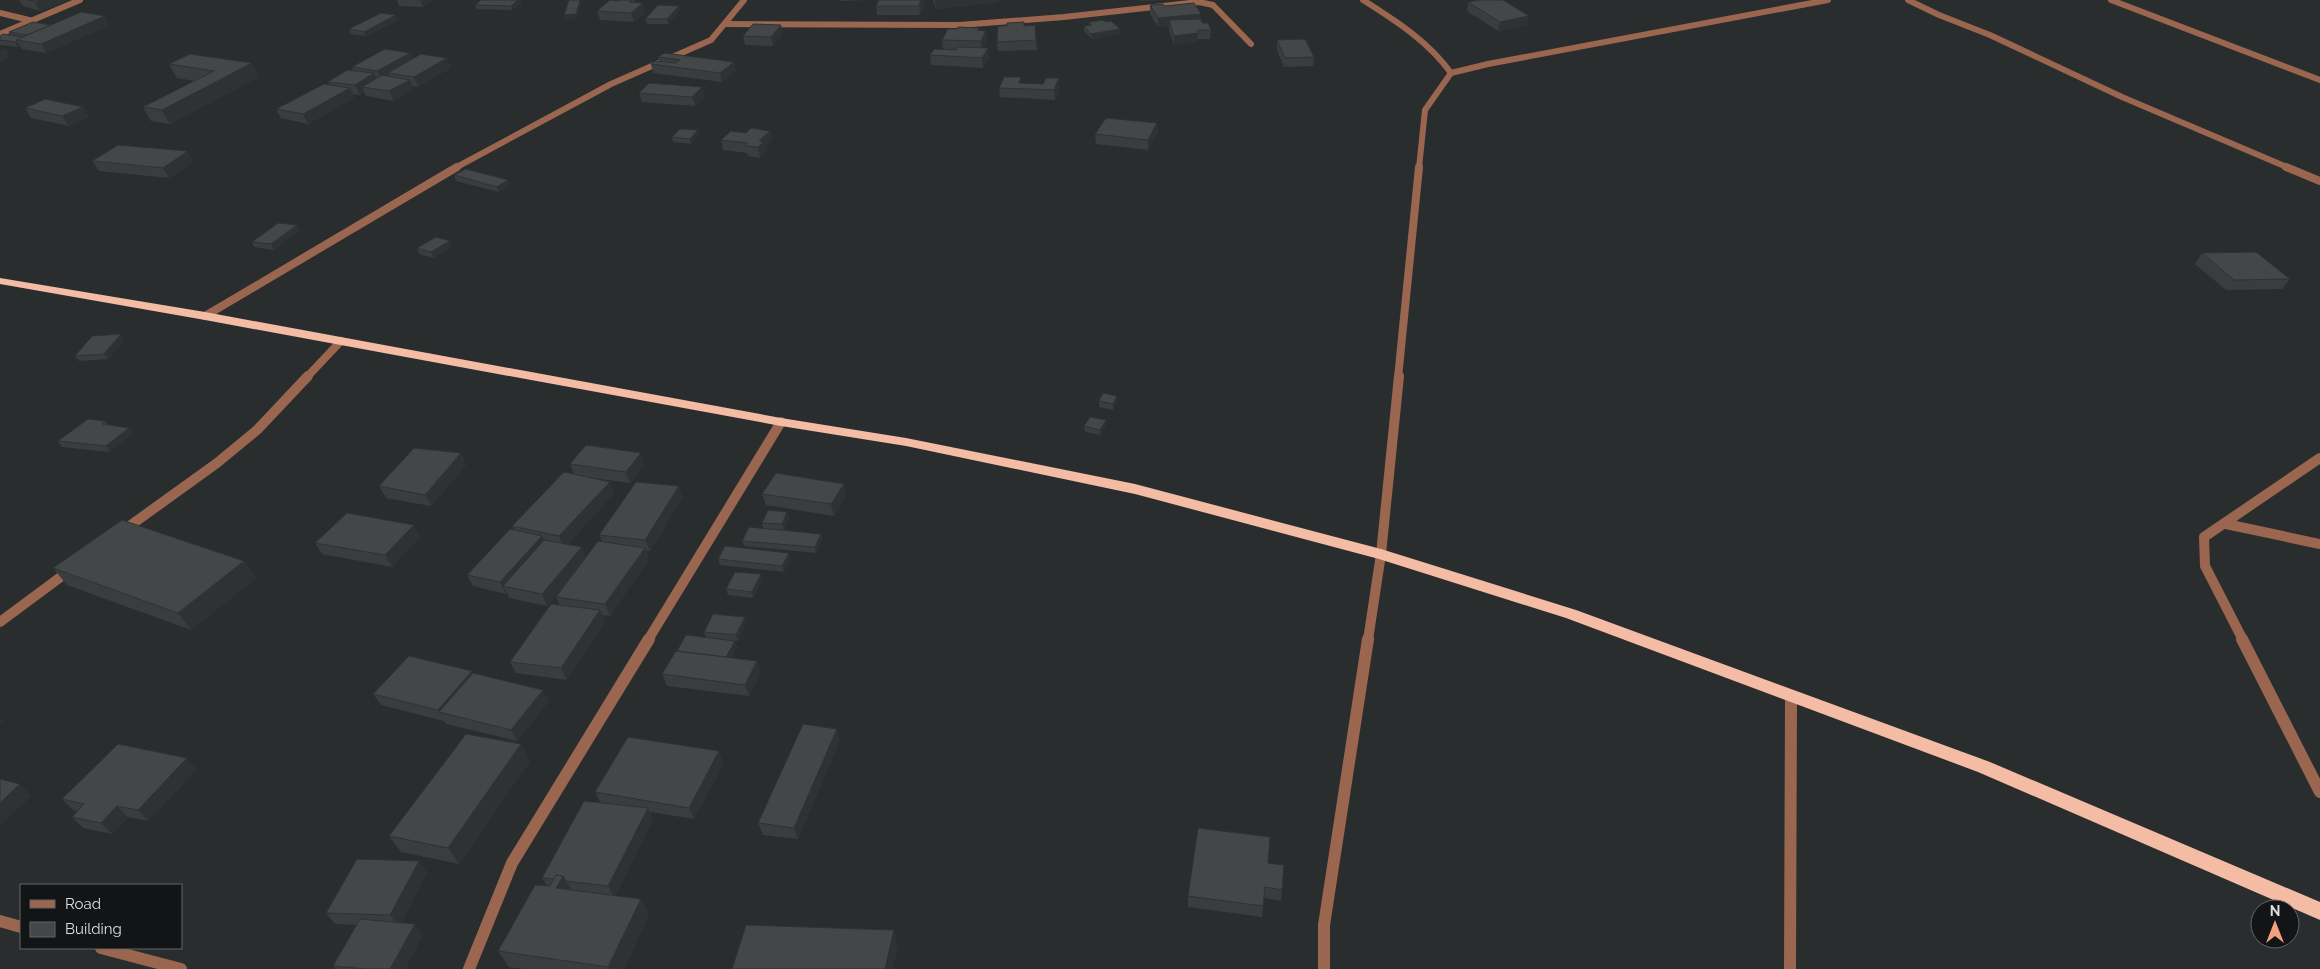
<svg xmlns="http://www.w3.org/2000/svg" width="2320" height="969" font-family="Raleway,sans-serif">
	<style>
		.lines { fill: none; stroke-linecap: round; stroke-linejoin: round }
		.minor-far3 { stroke: #9a6650; stroke-width: 6 }
		.minor-far2 { stroke: #9a6650; stroke-width: 8 }
		.minor-far1 { stroke: #9a6650; stroke-width: 10 }
		.minor { stroke: #9a6650; stroke-width: 12 }
		.trunk { fill: #f4bca5; fill-rule: evenodd }
		.wall { fill: #3a3d3e }
		.shaded-wall { fill: #2f3232 }
		.building { fill: #434748; stroke: #2f3232 }
	</style>
	<rect width="100%" height="100%" fill="#292d2d"/>
	<g class="lines">
		<!-- minor-far3 -->
		<g class="minor-far3">
			<path d="M1363,0C1396,21 1428,41 1451,73"/>
			<polyline points="1908,0 1939,15 1990,35 2122,97 2289,168"/>
			<polyline points="2111,0 2320,80"/>
			<polyline points="0,13 33,21"/>
			<polyline points="726,24 959,25 1064,17 1199,2 1213,5 1251,44"/>
			<polyline points="0,34 80,0"/>
			<polyline points="455,168 611,84 711,40 744,0"/>
			<polyline points="1419,168 1425,110 1451,73 1488,64 1828,0"/>
		</g>
		<!-- minor-far2 -->
		<g class="minor-far2">
			<polyline points="2286,167 2320,181"/>
			<polyline points="205,316 457,167"/>
			<polyline points="306,378 341,341"/>
			<polyline points="1398,378 1419,167"/>
		</g>
		<!-- minor-far1 -->
		<g class="minor-far1">
			<polyline points="2226,524 2320,544"/>
			<polyline points="124,530 217,463 257,430 308,376"/>
			<polyline points="0,622 70,570"/>
			<polyline points="648,640 781,422"/>
			<polyline points="1368,640 1381,554 1399,376"/>
			<polyline points="2243,640 2205,566 2204,537 2320,458"/>
		</g>
		<!-- minor -->
		<g class="minor">
			<polyline points="2242,639 2320,792"/>
			<polyline points="0,921 21,927"/>
			<polyline points="101,948 181,969"/>
			<polyline points="469,969 512,863 649,639"/>
			<polyline points="1324,969 1324,925 1368,639"/>
			<polyline points="1790,969 1791,696"/>
		</g>
		<!-- trunk -->
		<polygon class="trunk" points="0,278 205,312 781,418 906,438 1135,484 1381,549 1576,610 1990,762 2320,902 2320,920 1978,772 1566,618 1379,559 1135,494 906,446 781,426 205,320 0,284"/>
	</g>
	<!-- wall -->
	<g class="wall">
		<polygon points="19,0 70,0 40,11 23,6"/>
		<polygon points="397,0 432,0 423,7 399,6"/>
		<polygon points="620,0 634,0 635,2 645,12 634,22 600,20 597,11"/>
		<polygon points="839,0 870,0 839,1"/>
		<polygon points="933,0 998,0 999,2 936,9"/>
		<polygon points="1139,0 1166,0 1139,1"/>
		<polygon points="1468,2 1529,16 1527,25 1498,31 1467,11"/>
		<polygon points="522,3 512,10 477,9 475,5"/>
		<polygon points="924,5 920,15 877,15 876,6"/>
		<polygon points="1150,5 1164,6 1201,14 1201,19 1202,23 1211,30 1210,39 1198,39 1197,42 1174,45 1169,29 1169,26 1158,27 1150,14"/>
		<polygon points="679,6 680,10 668,24 647,24 645,19"/>
		<polygon points="396,15 398,20 366,36 351,34 349,29"/>
		<polygon points="1089,22 1120,34 1092,39 1084,31 1084,26 1089,25"/>
		<polygon points="51,25 110,25 46,53 22,49 20,46 18,47 0,45 0,36 11,35 9,32"/>
		<polygon points="1035,25 1037,50 998,51 997,42 1024,26"/>
		<polygon points="979,28 979,30 986,31 987,40 983,48 988,48 989,58 983,68 931,65 930,55 956,50 943,49 942,40 957,29"/>
		<polygon points="783,34 773,46 745,45 743,36"/>
		<polygon points="1277,40 1314,57 1313,66 1284,67 1277,50"/>
		<polygon points="410,53 413,59 447,58 451,68 418,87 412,86 414,89 394,101 366,96 364,92 360,95 352,94 354,98 308,124 281,118 276,109 329,85 328,82 353,71 352,67"/>
		<polygon points="658,57 734,62 736,71 722,82 653,73 651,64 659,61"/>
		<polygon points="169,64 259,77 170,124 151,121 143,107 194,81 177,78"/>
		<polygon points="1021,83 1059,88 1055,100 1000,97 999,88"/>
		<polygon points="702,87 705,97 695,106 642,102 639,93"/>
		<polygon points="83,107 89,117 69,126 31,118 25,108"/>
		<polygon points="698,130 699,135 691,144 673,142 672,137"/>
		<polygon points="770,131 772,140 765,148 766,152 760,158 748,156 747,153 723,150 721,140 746,133"/>
		<polygon points="1158,133 1148,150 1096,144 1095,134"/>
		<polygon points="92,161 193,162 169,178 99,171"/>
		<polygon points="454,175 508,180 510,186 499,192 456,181"/>
		<polygon points="300,230 274,250 254,247 252,242"/>
		<polygon points="452,247 433,258 419,254 417,248"/>
		<polygon points="2202,253 2290,279 2282,289 2226,290 2195,264"/>
		<polygon points="124,340 108,359 79,361 75,356"/>
		<polygon points="1117,396 1117,401 1113,410 1099,407 1099,401"/>
		<polygon points="1106,420 1106,426 1100,435 1085,432 1084,426"/>
		<polygon points="105,421 107,424 129,428 133,433 110,452 62,447 58,441"/>
		<polygon points="461,453 466,465 431,506 386,498 379,486"/>
		<polygon points="570,464 645,464 630,483 593,478 610,482 614,493 567,545 586,557 602,541 599,535 683,497 650,551 646,551 649,559 610,616 602,615 605,621 567,680 516,673 510,662 560,605 556,597 566,584 547,606 509,598 507,593 506,594 473,586 467,575 514,529 512,526 574,474"/>
		<polygon points="762,494 846,495 834,516 766,505"/>
		<polygon points="787,512 789,518 784,530 763,529 762,523"/>
		<polygon points="821,534 822,540 816,553 744,546 742,541"/>
		<polygon points="421,536 392,567 322,554 315,543"/>
		<polygon points="718,559 790,559 784,572 720,565"/>
		<polygon points="244,561 256,578 191,630 67,585 53,568"/>
		<polygon points="762,580 753,598 728,595 726,589"/>
		<polygon points="746,623 738,641 716,639 737,647 731,658 757,661 761,672 749,696 667,686 662,674 677,651 706,638 704,632"/>
		<polygon points="473,673 549,701 517,741 446,724 444,721 381,705 373,694"/>
		<polygon points="840,740 798,839 763,835 758,823"/>
		<polygon points="521,744 530,761 459,864 401,852 389,836"/>
		<polygon points="724,763 694,819 650,812 653,819 615,896 641,899 649,915 624,969 524,969 509,967 498,951 547,886 542,878 600,802 595,792"/>
		<polygon points="197,769 148,821 128,817 112,834 83,828 72,817 77,811 73,810 62,799"/>
		<polygon points="1268,863 1282,890 1281,901 1264,898 1262,917 1188,907 1188,896"/>
		<polygon points="427,872 401,923 415,924 423,935 405,969 335,969 333,966 357,925 335,924 326,913"/>
	</g>
	<!-- shaded-wall -->
	<g class="shaded-wall">
		<polygon points="40,0 70,0 40,11 35,2"/>
		<polygon points="420,0 432,0 423,7"/>
		<polygon points="518,0 521,0 522,3 512,10 511,6"/>
		<polygon points="580,0 582,0 577,19 565,20 564,15"/>
		<polygon points="921,0 924,0 924,5 920,15 919,6"/>
		<polygon points="935,0 998,0 999,2 936,9"/>
		<polygon points="643,3 645,12 634,22 631,13"/>
		<polygon points="679,6 680,10 668,24 667,19"/>
		<polygon points="1201,14 1201,23 1169,20 1169,26 1158,27 1158,18"/>
		<polygon points="396,15 398,20 366,36 364,32"/>
		<polygon points="105,16 110,25 46,53 41,44"/>
		<polygon points="1529,16 1527,25 1498,31 1500,22"/>
		<polygon points="781,25 783,34 773,46 771,37"/>
		<polygon points="1120,29 1120,34 1092,39 1091,34"/>
		<polygon points="986,31 987,40 981,51 981,41"/>
		<polygon points="1198,33 1197,42 1174,45 1174,36"/>
		<polygon points="17,41 20,46 18,47 15,42"/>
		<polygon points="5,48 11,57 0,62 0,50"/>
		<polygon points="988,48 989,58 983,68 982,58"/>
		<polygon points="410,53 414,62 388,73 389,76 381,81 377,71"/>
		<polygon points="447,58 451,68 418,87 414,77"/>
		<polygon points="734,62 736,71 722,82 720,73"/>
		<polygon points="252,63 259,77 170,124 162,110"/>
		<polygon points="374,73 379,83 362,87 364,92 360,95 355,85"/>
		<polygon points="1059,78 1059,88 1055,100 1054,90"/>
		<polygon points="410,80 414,89 394,101 389,91"/>
		<polygon points="702,87 705,97 695,106 692,97"/>
		<polygon points="350,88 354,98 308,124 303,114"/>
		<polygon points="83,107 89,117 69,126 62,116"/>
		<polygon points="1157,123 1158,133 1148,150 1148,140"/>
		<polygon points="698,130 699,135 691,144 690,139"/>
		<polygon points="770,131 772,140 765,148 766,152 760,158 758,147 759,141"/>
		<polygon points="188,151 193,162 169,178 163,168"/>
		<polygon points="508,180 510,186 499,192 497,187"/>
		<polygon points="297,225 300,230 274,250 271,244"/>
		<polygon points="450,241 452,247 433,258 431,252"/>
		<polygon points="121,334 124,340 108,359 104,354"/>
		<polygon points="1117,396 1117,401 1113,410 1113,404"/>
		<polygon points="1106,420 1106,426 1100,435 1100,430"/>
		<polygon points="129,428 133,433 110,452 106,446"/>
		<polygon points="461,453 466,465 431,506 425,495"/>
		<polygon points="641,453 645,464 630,483 626,472"/>
		<polygon points="610,482 614,493 564,548 559,536"/>
		<polygon points="844,484 846,495 834,516 831,504"/>
		<polygon points="679,486 683,497 650,551 645,540"/>
		<polygon points="787,512 789,518 784,530 782,524"/>
		<polygon points="414,525 421,536 392,567 385,555"/>
		<polygon points="821,534 822,540 816,553 815,547"/>
		<polygon points="542,536 548,547 503,586 507,593 506,594 500,582"/>
		<polygon points="582,547 587,559 547,606 542,594"/>
		<polygon points="645,548 649,559 610,616 605,604"/>
		<polygon points="789,553 790,559 784,572 782,566"/>
		<polygon points="244,561 256,578 191,630 178,613"/>
		<polygon points="761,574 762,580 753,598 752,592"/>
		<polygon points="600,610 605,621 567,680 561,668"/>
		<polygon points="745,617 746,623 738,641 736,635"/>
		<polygon points="735,641 737,647 726,668 723,662"/>
		<polygon points="757,661 761,672 749,696 745,685"/>
		<polygon points="472,671 479,683 440,713 438,710"/>
		<polygon points="543,690 549,701 517,741 511,730"/>
		<polygon points="0,718 4,721 0,724"/>
		<polygon points="837,729 840,740 798,839 794,828"/>
		<polygon points="521,744 530,761 459,864 448,848"/>
		<polygon points="719,751 724,763 694,819 689,808"/>
		<polygon points="187,758 197,769 148,821 138,810"/>
		<polygon points="20,784 32,796 0,825 0,803"/>
		<polygon points="117,806 128,817 112,834 101,823"/>
		<polygon points="648,808 653,819 614,897 608,886"/>
		<polygon points="419,861 427,872 399,926 390,915"/>
		<polygon points="563,876 573,892 556,888"/>
		<polygon points="641,899 649,915 624,969 610,969 608,967"/>
		<polygon points="415,924 423,935 405,969 390,969"/>
		<polygon points="894,930 898,946 893,969 885,969"/>
	</g>
	<!-- building -->
	<g class="building">
		<polygon points="28,0 40,0 35,2"/>
		<polygon points="481,0 518,0 511,6 475,5"/>
		<polygon points="569,0 580,0 576,14 564,15"/>
		<polygon points="610,0 619,1 620,0 632,0 629,2 643,3 631,13 597,11"/>
		<polygon points="879,0 921,0 919,6 876,6"/>
		<polygon points="1479,0 1503,0 1529,16 1500,22 1468,2"/>
		<polygon points="1194,3 1201,14 1158,18 1150,5 1163,4 1164,6"/>
		<polygon points="658,5 679,6 667,19 645,19"/>
		<polygon points="81,12 105,16 41,44 16,40"/>
		<polygon points="381,13 396,15 364,32 349,29"/>
		<polygon points="1201,19 1202,23 1208,23 1211,30 1197,30 1198,33 1174,36 1169,20"/>
		<polygon points="1103,20 1106,22 1111,21 1120,29 1091,34 1084,26 1092,25 1089,22"/>
		<polygon points="33,22 51,25 27,35 9,32"/>
		<polygon points="1024,22 1024,26 1035,25 1036,40 997,42 998,26 1007,26 1007,23"/>
		<polygon points="753,24 781,25 771,37 743,36"/>
		<polygon points="958,27 979,28 977,30 986,31 981,41 942,40 948,29 957,29"/>
		<polygon points="3,34 23,37 16,40 17,41 15,42 0,40 0,36"/>
		<polygon points="1305,39 1314,57 1285,58 1277,40"/>
		<polygon points="958,47 988,48 982,58 930,55 934,49 956,50"/>
		<polygon points="385,49 410,53 377,71 352,67"/>
		<polygon points="664,53 734,62 720,73 651,64 655,61 675,63 680,60 658,57"/>
		<polygon points="190,54 252,63 162,110 143,107 214,71 169,64"/>
		<polygon points="421,54 447,58 414,77 388,73"/>
		<polygon points="347,70 374,73 355,85 328,82"/>
		<polygon points="382,75 410,80 389,91 362,87"/>
		<polygon points="1004,77 1021,77 1019,83 1043,84 1046,78 1059,78 1054,90 999,88"/>
		<polygon points="649,83 702,87 692,97 639,93"/>
		<polygon points="324,84 350,88 303,114 276,109"/>
		<polygon points="45,99 83,107 62,116 25,108"/>
		<polygon points="1106,118 1157,123 1148,140 1095,134"/>
		<polygon points="751,128 770,131 759,141 764,142 758,147 745,146 748,143 721,140 731,131 746,133"/>
		<polygon points="680,129 698,130 690,139 672,137"/>
		<polygon points="118,145 188,151 163,168 92,161"/>
		<polygon points="466,169 508,180 497,187 454,175"/>
		<polygon points="278,223 297,225 271,244 252,242"/>
		<polygon points="436,237 450,241 431,252 417,248"/>
		<polygon points="2256,252 2290,279 2234,280 2202,253"/>
		<polygon points="121,334 104,354 75,356 92,336"/>
		<polygon points="1103,393 1117,396 1113,404 1099,401"/>
		<polygon points="1090,417 1106,420 1100,430 1084,426"/>
		<polygon points="88,419 105,421 102,424 129,428 106,446 58,441"/>
		<polygon points="586,445 641,453 626,472 570,464"/>
		<polygon points="414,448 461,453 425,495 379,486"/>
		<polygon points="564,472 610,482 559,536 512,526"/>
		<polygon points="776,473 844,484 831,504 762,494"/>
		<polygon points="636,482 679,486 645,540 599,535"/>
		<polygon points="768,510 787,512 782,524 762,523"/>
		<polygon points="347,513 414,525 385,555 315,543"/>
		<polygon points="122,520 244,561 178,613 53,568"/>
		<polygon points="749,527 821,534 815,547 742,541"/>
		<polygon points="510,529 542,536 500,582 467,575"/>
		<polygon points="544,540 582,547 542,594 503,586"/>
		<polygon points="598,541 645,548 605,604 556,597"/>
		<polygon points="725,546 789,553 782,566 718,559"/>
		<polygon points="735,572 761,574 752,592 726,589"/>
		<polygon points="551,604 600,610 561,668 510,662"/>
		<polygon points="713,614 745,617 736,635 704,632"/>
		<polygon points="686,635 735,641 726,657 677,651"/>
		<polygon points="676,651 757,661 745,685 662,674"/>
		<polygon points="409,656 472,671 438,710 373,694"/>
		<polygon points="473,673 543,690 511,730 439,712"/>
		<polygon points="803,724 837,729 794,828 758,823"/>
		<polygon points="466,734 521,744 448,848 389,836"/>
		<polygon points="628,737 719,751 689,808 595,792"/>
		<polygon points="118,744 187,758 138,810 117,806 101,823 72,817 84,804 62,799"/>
		<polygon points="0,779 20,784 0,803"/>
		<polygon points="584,801 648,808 608,886 566,881 563,876 556,875 554,879 542,878"/>
		<polygon points="1198,828 1270,837 1268,863 1284,865 1282,890 1265,887 1263,906 1188,896"/>
		<polygon points="357,859 419,861 390,915 326,913"/>
		<polygon points="556,875 563,876 556,888 641,899 608,967 498,951 535,885 550,886"/>
		<polygon points="360,919 415,924 390,969 367,969 333,966"/>
		<polygon points="746,925 894,930 885,969 732,969"/>
	</g>
	<!-- legend -->
	<rect x="20" y="884" width="162" height="65" fill="#131415" stroke="#636566"/>
	<rect x="30" y="900" width="25" height="8" fill="#9a6650" stroke="#636566"/>
	<text x="65" y="909" font-size="15" fill="#dcdedf">Road</text>
	<rect x="30" y="922" width="25" height="15" fill="#434748" stroke="#636566"/>
	<text x="65" y="934" font-size="15" fill="#dcdedf">Building</text>
	<!-- north arrow -->
	<g transform="translate(2275 924)"><circle r="24" fill="#131415" stroke="#636566"/>
	<path d="M0-4L9 19L0 12L-9 19Z" fill="#f2a17e"/>
	<text y="-8" font-size="14" font-weight="bold" text-anchor="middle" fill="#dcdedf">N</text>
	</g>
</svg>
